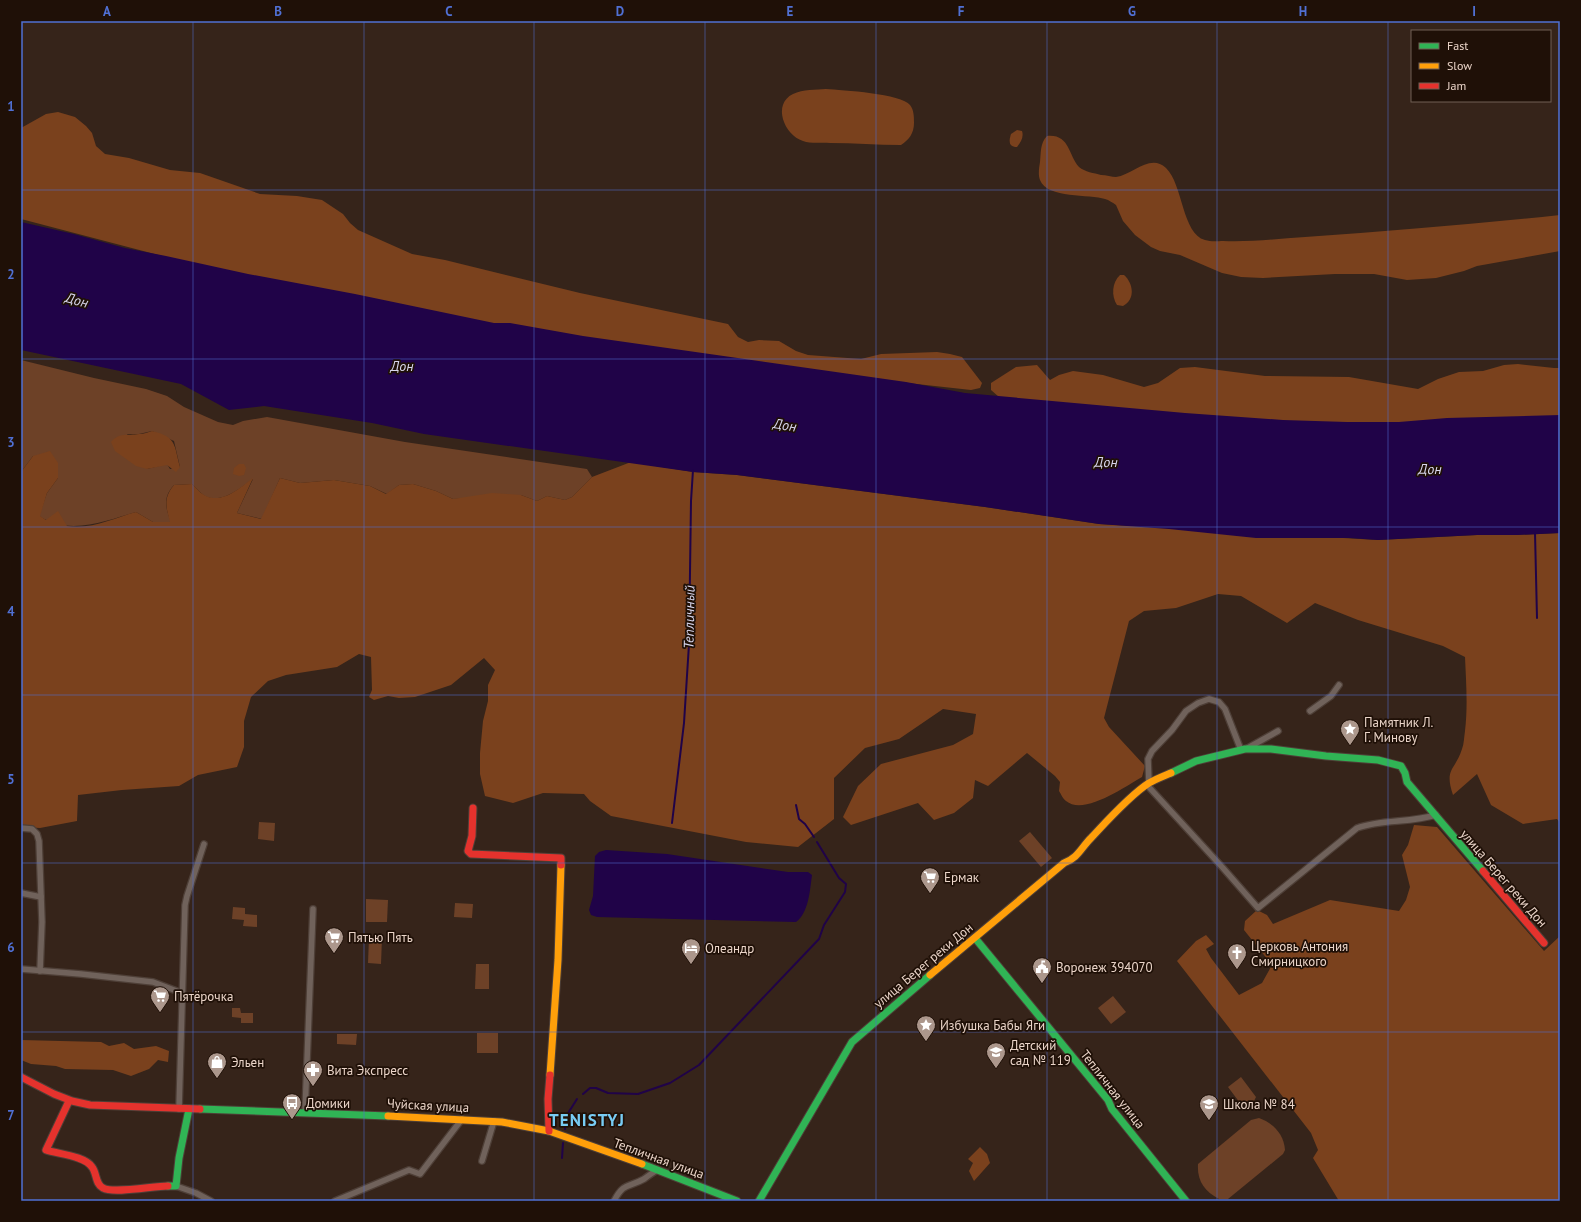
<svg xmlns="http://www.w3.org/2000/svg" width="1581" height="1222" font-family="'PT Sans',sans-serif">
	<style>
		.green { fill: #6d4127; fill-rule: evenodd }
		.forest { fill: #7a411d }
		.water { fill: #200348 }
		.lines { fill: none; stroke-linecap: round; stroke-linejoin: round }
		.stream { stroke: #200348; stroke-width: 2 }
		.street-casing { stroke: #4e3f37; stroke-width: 8 }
		.fast-casing { stroke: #4e3f37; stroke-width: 9 }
		.slow-casing { stroke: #4e3f37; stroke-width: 9 }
		.jam-casing { stroke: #4e3f37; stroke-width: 9 }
		.street { stroke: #70625b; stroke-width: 5.5 }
		.fast { stroke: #30b455; stroke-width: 7 }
		.slow { stroke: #ff9f0a; stroke-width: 7 }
		.jam { stroke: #e5322d; stroke-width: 7 }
		.grid { fill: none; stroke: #5070d4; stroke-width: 1; stroke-opacity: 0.55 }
		.labels { text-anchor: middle; stroke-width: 3.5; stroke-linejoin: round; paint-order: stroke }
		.poi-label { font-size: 13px; fill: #ebd5c9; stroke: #1f1007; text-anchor: start }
		.street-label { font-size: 13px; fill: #ebd5c9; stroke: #1f1007 }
		.water-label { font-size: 14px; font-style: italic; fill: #d8d6ed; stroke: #1f1007 }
		.district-label { font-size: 17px; font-weight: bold; letter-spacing: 1px; fill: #78ccf4; stroke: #1f1007 }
		.neatline { fill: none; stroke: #5070d4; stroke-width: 1.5 }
		.grid-label { font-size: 13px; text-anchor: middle; font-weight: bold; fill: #5070d4 }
	</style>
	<rect width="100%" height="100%" fill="#36241a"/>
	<!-- green -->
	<g class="green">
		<path d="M21,360L94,378L146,389L167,396L184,407L218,422L233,425L243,421L267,417L405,442L587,469L592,477L572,497L565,500L547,496L537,501L521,495L453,499L436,491L413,484L399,485L387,494L370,486L334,480L300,483L280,478L262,519L237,513L253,479C240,488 223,503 207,497C202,495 196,488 192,484L174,485C163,497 165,507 171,522H153L136,512C105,521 70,536 39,516L47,493L58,478L33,456L21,472ZM152,431L174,441L180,467L170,469L167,464L147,469L127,434H139Z"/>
		<polygon points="259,822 275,823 274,841 258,839"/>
		<polygon points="1030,832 1052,858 1041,867 1019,841"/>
		<polygon points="366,899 388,900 387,922 366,922"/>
		<polygon points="455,903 473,904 472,918 454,917"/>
		<polygon points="233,907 245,908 245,914 257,915 257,927 243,926 244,920 232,919"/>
		<polygon points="369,938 382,938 381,964 368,963"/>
		<polygon points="476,964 489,964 489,989 475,989"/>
		<polygon points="1113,996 1126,1012 1111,1024 1098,1008"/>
		<polygon points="232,1008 240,1008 241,1013 253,1013 253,1023 241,1023 241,1018 232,1017"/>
		<rect x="477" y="1033" width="21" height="20"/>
		<polygon points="337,1034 357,1034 356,1045 337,1044"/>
		<polygon points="1241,1077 1256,1097 1254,1101 1246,1107 1243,1107 1228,1087"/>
		<path d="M1259,1118C1273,1123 1284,1134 1285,1150L1283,1154L1228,1199H1219C1204,1191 1197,1181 1198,1164L1251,1120Z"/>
	</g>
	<!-- forest -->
	<g class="forest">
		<path d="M826,89C842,90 902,94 910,105C914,110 914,117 914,123C914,133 909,140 901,145C877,145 854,143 830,143C822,142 811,144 803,141C784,135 772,104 793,94C803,89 816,90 826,89Z"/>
		<polygon points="58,112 75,117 86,126 92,133 96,146 105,154 129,158 170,170 200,173 260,194 297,196 322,200 343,214 350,223 358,230 412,254 445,260 580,293 728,324 738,337 748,342 759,340 779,341 796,351 808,355 861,359 881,354 937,352 950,354 962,357 982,383 980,388 971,390 817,373 478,322 212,269 21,219 21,128 46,114"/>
		<path d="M1017,130L1022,131C1024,137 1021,142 1017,147C1008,147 1009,140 1011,134Z"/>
		<path d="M1047,136C1070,134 1068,155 1079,167C1085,172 1094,173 1101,175C1106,175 1112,177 1116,177C1133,175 1150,153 1166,168C1183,184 1182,234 1205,240C1211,242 1218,241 1223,241C1251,242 1277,239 1305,237C1390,231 1475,224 1560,215V251L1477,266L1464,271L1436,278L1407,280L1374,274H1335L1263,278L1241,277L1222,273L1180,255L1160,251L1151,247L1135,235L1123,221L1116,205C1113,203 1109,200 1105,199C1090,194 1047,199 1040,180C1038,175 1039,168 1040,162C1041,153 1040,143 1047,136Z"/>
		<path d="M1120,275H1124C1133,283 1136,299 1123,306L1117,305C1111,296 1112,282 1120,275Z"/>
		<polygon points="1518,364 1554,368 1560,368 1560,418 1443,423 1268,423 999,397 991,390 991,383 1016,367 1037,365 1050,380 1059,375 1073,371 1103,375 1144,387 1158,383 1180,368 1195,367 1265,376 1349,377 1418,389 1438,379 1459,372 1483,371 1504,365"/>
		<path d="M152,431C177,437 174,445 180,467L176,472L167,465L147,469L136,466L115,451L111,442C120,432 127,436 139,434C144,434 148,432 152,431Z"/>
		<path d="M50,451L58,463V478L47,493L40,516L46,520L58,511L67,526C91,530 114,518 136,512L153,522H170C166,507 163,498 174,485L192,484C196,488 201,494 206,496C223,504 241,487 253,478L237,513L261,519L280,478L300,483L334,480L370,486L386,494L399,485L413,484L436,491L453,499L492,493L521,495L537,501L547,496L565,500L572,497L592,477L631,462L693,472L737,475L985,507L1099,524L1378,540L1477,535H1517L1560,533V823L1557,819L1523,824L1491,805L1477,774L1453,795C1444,768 1455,771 1462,749C1464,744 1464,737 1465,731C1468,706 1466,681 1465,657L1443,646L1358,620L1315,603L1287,623L1241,596L1218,594L1176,608L1144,611L1129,621L1104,718L1109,727L1145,766L1142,777C1126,786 1084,816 1066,801C1063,799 1061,794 1059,791L1060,782L1055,776L1027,753L988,786L975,780L973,798L954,813L934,820L918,803L851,825L843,817L858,786L881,764L953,745L973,734L976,714L943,709L899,739L865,748L834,778V819L798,847L746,842L611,816L590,801L584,794L543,793L513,803L485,796L480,774V753L483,721L488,701V685L495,670L484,658L451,685L415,697L399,698L388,696L374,700L369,697L372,690L371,657L359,654L337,667L286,675L268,681L251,697L244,721V747L237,767L198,775L179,786L122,790L78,795L77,821L40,828L21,827V472L33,456Z"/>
		<polygon points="239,464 244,464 246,468 244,475 239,476 233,474 234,468"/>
		<polygon points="1414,825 1437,827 1544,951 1560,936 1560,1201 1339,1201 1313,1158 1318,1150 1311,1133 1177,961 1196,941 1206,935 1214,944 1206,949 1211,958 1239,995 1262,983 1272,965 1244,930 1245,921 1257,910 1267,915 1273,924 1330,900 1399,911 1406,900 1410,887 1402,855 1408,845"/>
		<polygon points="21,1040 101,1042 109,1046 124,1043 134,1049 156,1046 169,1051 168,1062 158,1060 149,1069 131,1076 113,1070 65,1069 56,1066 31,1064 21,1060"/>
		<polygon points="980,1147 987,1154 990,1163 974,1181 969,1171 973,1163 968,1159"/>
	</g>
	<!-- water -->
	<g class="water">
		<polygon points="21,222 74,234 125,248 166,256 248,274 355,294 494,323 510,323 583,336 906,382 965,393 1185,413 1283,420 1347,422 1399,422 1447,418 1560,415 1560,533 1517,535 1477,535 1378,540 1349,538 1256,538 1169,529 1099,524 985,507 737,475 693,472 424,434 372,423 264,406 229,410 181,384 21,350"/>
		<path d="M606,850L667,854L788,872H808L812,875C810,889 809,913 796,922L597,917L591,915L589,910L593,896L595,856L599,852Z"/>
	</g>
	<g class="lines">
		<!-- stream -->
		<g class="stream">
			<polyline points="1535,533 1537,618"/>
			<polyline points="796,805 799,819 805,824 814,837"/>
			<polyline points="672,823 684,723 689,644 691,501 693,470"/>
			<polyline points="583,1094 590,1088 596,1088 608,1093 638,1094 670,1083 699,1065 819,939 824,925 845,892 846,884 839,878 817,842"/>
			<polyline points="565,1129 565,1118 577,1099"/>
			<polyline points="562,1158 563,1143"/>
		</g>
		<defs>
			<g id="street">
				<polyline points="1310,711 1331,696 1339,685"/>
				<polyline points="1246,749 1278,731"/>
				<polyline points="1149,783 1148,759 1152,751 1172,730 1186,711 1198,703 1209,699 1219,702 1225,709 1241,750"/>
				<path d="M1147,785L1223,868L1258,908L1357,828C1382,819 1410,823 1436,815"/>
				<polyline points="21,828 32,829 37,834 39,841 42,922 40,971"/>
				<polyline points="21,893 41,897"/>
				<polyline points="21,969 81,974 153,982 182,993"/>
				<polyline points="179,1109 185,905 187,896 204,844"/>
				<polyline points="305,1112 313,909"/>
				<polyline points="482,1161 494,1121"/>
				<polyline points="176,1186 196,1193 211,1201"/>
				<polyline points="335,1201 409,1170 420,1174 462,1119"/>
				<path d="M614,1201C624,1182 628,1188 644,1179C648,1176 652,1173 657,1170"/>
			</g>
			<g id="fast">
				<polyline points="1171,773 1196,761 1245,749 1271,749 1326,756 1378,760 1401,766 1405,773 1407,782 1483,871"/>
				<polyline points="975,938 1108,1100 1112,1109 1186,1201"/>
				<polyline points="200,1109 388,1116"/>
				<polyline points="642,1164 737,1201"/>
				<polyline points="168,1186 176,1186 179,1158 189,1109"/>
				<polyline points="759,1201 852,1042 930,975"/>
			</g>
			<g id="slow">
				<path d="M930,975L1064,863C1078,858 1081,848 1091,838C1106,822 1130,795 1149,783C1156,779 1164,776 1171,773"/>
				<polyline points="550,1075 558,960 561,865"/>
				<polyline points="388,1116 502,1122 549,1131 642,1164"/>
			</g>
			<g id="jam">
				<polyline points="473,808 472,836 468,851 471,854 561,858 561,865"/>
				<polyline points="1483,871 1544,943"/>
				<polyline points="21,1077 54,1094 72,1101 90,1105 200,1109"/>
				<path d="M69,1101L46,1150C58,1154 85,1156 92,1167C97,1173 95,1184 103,1188C114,1194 153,1186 168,1186"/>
				<polyline points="549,1131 548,1099 550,1075"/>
			</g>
		</defs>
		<!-- street casing -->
		<use href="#street" class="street-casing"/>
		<!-- fast casing -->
		<use href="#fast" class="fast-casing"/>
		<!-- slow casing -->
		<use href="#slow" class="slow-casing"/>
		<!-- jam casing -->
		<use href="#jam" class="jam-casing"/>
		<!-- street -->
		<use href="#street" class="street"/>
		<!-- fast -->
		<use href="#fast" class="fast"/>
		<!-- slow -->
		<use href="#slow" class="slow"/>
		<!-- jam -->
		<use href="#jam" class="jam"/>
	</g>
	<!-- grid -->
	<path class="grid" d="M193,21V1201M364,21V1201M534,21V1201M705,21V1201M876,21V1201M1047,21V1201M1217,21V1201M1388,21V1201M21,190H1560M21,359H1560M21,527H1560M21,695H1560M21,863H1560M21,1032H1560"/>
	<!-- icons -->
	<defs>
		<symbol id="sight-pin" viewBox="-11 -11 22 30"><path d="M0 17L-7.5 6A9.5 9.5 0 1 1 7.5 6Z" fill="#ac978c" stroke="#1f1007"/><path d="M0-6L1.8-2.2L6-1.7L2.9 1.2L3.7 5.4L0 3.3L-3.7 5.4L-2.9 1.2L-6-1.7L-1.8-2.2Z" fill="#fff"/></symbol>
		<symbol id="supermarket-pin" viewBox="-11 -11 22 30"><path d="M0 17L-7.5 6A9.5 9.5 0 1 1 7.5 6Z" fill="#ac978c" stroke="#1f1007"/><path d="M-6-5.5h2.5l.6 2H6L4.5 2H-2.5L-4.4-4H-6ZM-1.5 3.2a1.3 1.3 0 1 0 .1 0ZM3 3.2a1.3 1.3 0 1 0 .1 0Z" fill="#fff"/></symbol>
		<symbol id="hotel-pin" viewBox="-11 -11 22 30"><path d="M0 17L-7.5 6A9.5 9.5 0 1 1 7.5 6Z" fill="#ac978c" stroke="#1f1007"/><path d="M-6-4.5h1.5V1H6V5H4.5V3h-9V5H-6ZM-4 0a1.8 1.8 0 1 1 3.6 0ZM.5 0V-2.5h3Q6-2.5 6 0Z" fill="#fff"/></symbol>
		<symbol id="church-pin" viewBox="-11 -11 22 30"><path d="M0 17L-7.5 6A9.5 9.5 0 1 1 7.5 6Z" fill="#ac978c" stroke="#1f1007"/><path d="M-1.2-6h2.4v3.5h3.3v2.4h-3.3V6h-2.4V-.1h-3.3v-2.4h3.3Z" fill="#fff"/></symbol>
		<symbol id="civic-pin" viewBox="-11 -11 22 30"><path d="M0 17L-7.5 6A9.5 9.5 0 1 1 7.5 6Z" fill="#ac978c" stroke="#1f1007"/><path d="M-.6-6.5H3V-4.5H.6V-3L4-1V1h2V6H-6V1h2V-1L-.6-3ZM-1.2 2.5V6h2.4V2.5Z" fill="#fff"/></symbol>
		<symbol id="school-pin" viewBox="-11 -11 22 30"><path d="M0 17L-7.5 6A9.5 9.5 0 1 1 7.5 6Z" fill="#ac978c" stroke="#1f1007"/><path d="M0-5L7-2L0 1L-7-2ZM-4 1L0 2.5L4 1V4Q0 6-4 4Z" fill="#fff"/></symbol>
		<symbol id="shop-pin" viewBox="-11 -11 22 30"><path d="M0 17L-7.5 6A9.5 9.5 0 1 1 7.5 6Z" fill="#ac978c" stroke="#1f1007"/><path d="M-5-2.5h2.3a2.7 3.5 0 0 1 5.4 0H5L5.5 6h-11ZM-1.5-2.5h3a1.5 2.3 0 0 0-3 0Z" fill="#fff"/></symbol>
		<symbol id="pharmacy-pin" viewBox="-11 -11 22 30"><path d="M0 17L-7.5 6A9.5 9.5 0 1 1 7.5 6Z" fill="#ac978c" stroke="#1f1007"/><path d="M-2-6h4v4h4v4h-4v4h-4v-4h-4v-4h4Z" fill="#fff"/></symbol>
		<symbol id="bus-pin" viewBox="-11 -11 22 30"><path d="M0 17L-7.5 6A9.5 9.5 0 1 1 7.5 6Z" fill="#ac978c" stroke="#1f1007"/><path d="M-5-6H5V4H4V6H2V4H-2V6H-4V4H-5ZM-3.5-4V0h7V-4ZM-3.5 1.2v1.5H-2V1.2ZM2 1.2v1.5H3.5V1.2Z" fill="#fff"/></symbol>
	</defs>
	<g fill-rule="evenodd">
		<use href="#sight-pin" x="1339" y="718" width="22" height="30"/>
		<use href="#supermarket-pin" x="919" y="866" width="22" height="30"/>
		<use href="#supermarket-pin" x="323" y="926" width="22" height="30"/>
		<use href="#hotel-pin" x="680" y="937" width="22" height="30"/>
		<use href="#church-pin" x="1226" y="942" width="22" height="30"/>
		<use href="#civic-pin" x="1031" y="956" width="22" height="30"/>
		<use href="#supermarket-pin" x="149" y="985" width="22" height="30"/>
		<use href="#sight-pin" x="915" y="1014" width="22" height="30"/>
		<use href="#school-pin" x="985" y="1041" width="22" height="30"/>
		<use href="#shop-pin" x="206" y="1051" width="22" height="30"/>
		<use href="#pharmacy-pin" x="302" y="1059" width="22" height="30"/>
		<use href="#bus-pin" x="281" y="1092" width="22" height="30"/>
		<use href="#school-pin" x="1198" y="1093" width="22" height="30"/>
	</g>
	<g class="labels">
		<!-- poi labels -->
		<g class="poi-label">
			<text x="1364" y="727">Памятник Л.<tspan x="1364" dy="15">Г. Минову</tspan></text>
			<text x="944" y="882">Ермак</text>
			<text x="348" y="942">Пятью Пять</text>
			<text x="1251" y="951">Церковь Антония<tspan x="1251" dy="15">Смирницкого</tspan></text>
			<text x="705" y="953">Олеандр</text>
			<text x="1056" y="972">Воронеж 394070</text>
			<text x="174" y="1001">Пятёрочка</text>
			<text x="940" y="1030">Избушка Бабы Яги</text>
			<text x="1010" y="1050">Детский<tspan x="1010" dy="15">сад № 119</tspan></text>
			<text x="231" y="1067">Эльен</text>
			<text x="327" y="1075">Вита Экспресс</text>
			<text x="306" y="1108">Домики</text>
			<text x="1223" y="1109">Школа № 84</text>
		</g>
		<!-- street labels -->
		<g class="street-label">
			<text transform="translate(1504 878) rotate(49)" y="5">улица Берег реки Дон</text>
			<text transform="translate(923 965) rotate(-40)" y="5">улица Берег реки Дон</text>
			<text transform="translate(1113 1089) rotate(52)" y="5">Тепличная улица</text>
			<text transform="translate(428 1105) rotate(3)" y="5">Чуйская улица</text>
			<text transform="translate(659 1158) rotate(20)" y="5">Тепличная улица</text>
		</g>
		<!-- water labels -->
		<g class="water-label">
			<text transform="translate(77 300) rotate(15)" y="5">Дон</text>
			<text x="402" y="371">Дон</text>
			<text transform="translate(785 425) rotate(9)" y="5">Дон</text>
			<text transform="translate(1106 462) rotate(1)" y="5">Дон</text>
			<text transform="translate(1430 469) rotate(1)" y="5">Дон</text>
			<text transform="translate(689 617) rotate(-89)" y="5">Тепличный</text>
		</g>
		<!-- district labels -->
		<g class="district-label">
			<text x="587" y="1126">TENISTYJ</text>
		</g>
	</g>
	<!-- border -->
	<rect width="1581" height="1222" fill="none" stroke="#1f1007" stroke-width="44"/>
	<!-- legend -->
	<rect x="1411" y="30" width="140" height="72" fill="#1f1007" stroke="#715f55"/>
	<rect x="1419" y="43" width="20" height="6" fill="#30b455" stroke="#715f55"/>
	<text x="1447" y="50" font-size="12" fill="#ebd5c9">Fast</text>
	<rect x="1419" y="63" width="20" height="6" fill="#ff9f0a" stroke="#715f55"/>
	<text x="1447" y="70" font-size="12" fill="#ebd5c9">Slow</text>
	<rect x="1419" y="83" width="20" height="6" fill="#e5322d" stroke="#715f55"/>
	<text x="1447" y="90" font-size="12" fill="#ebd5c9">Jam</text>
	<rect x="22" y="22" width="1537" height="1178" class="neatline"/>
	<g class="grid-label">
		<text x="107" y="16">A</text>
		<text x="278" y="16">B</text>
		<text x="449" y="16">C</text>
		<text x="620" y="16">D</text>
		<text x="790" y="16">E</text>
		<text x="961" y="16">F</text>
		<text x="1132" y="16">G</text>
		<text x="1303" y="16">H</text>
		<text x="1474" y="16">I</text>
		<text x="11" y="111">1</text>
		<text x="11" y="279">2</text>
		<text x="11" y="447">3</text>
		<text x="11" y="616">4</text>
		<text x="11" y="784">5</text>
		<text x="11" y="952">6</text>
		<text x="11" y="1120">7</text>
	</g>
</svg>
